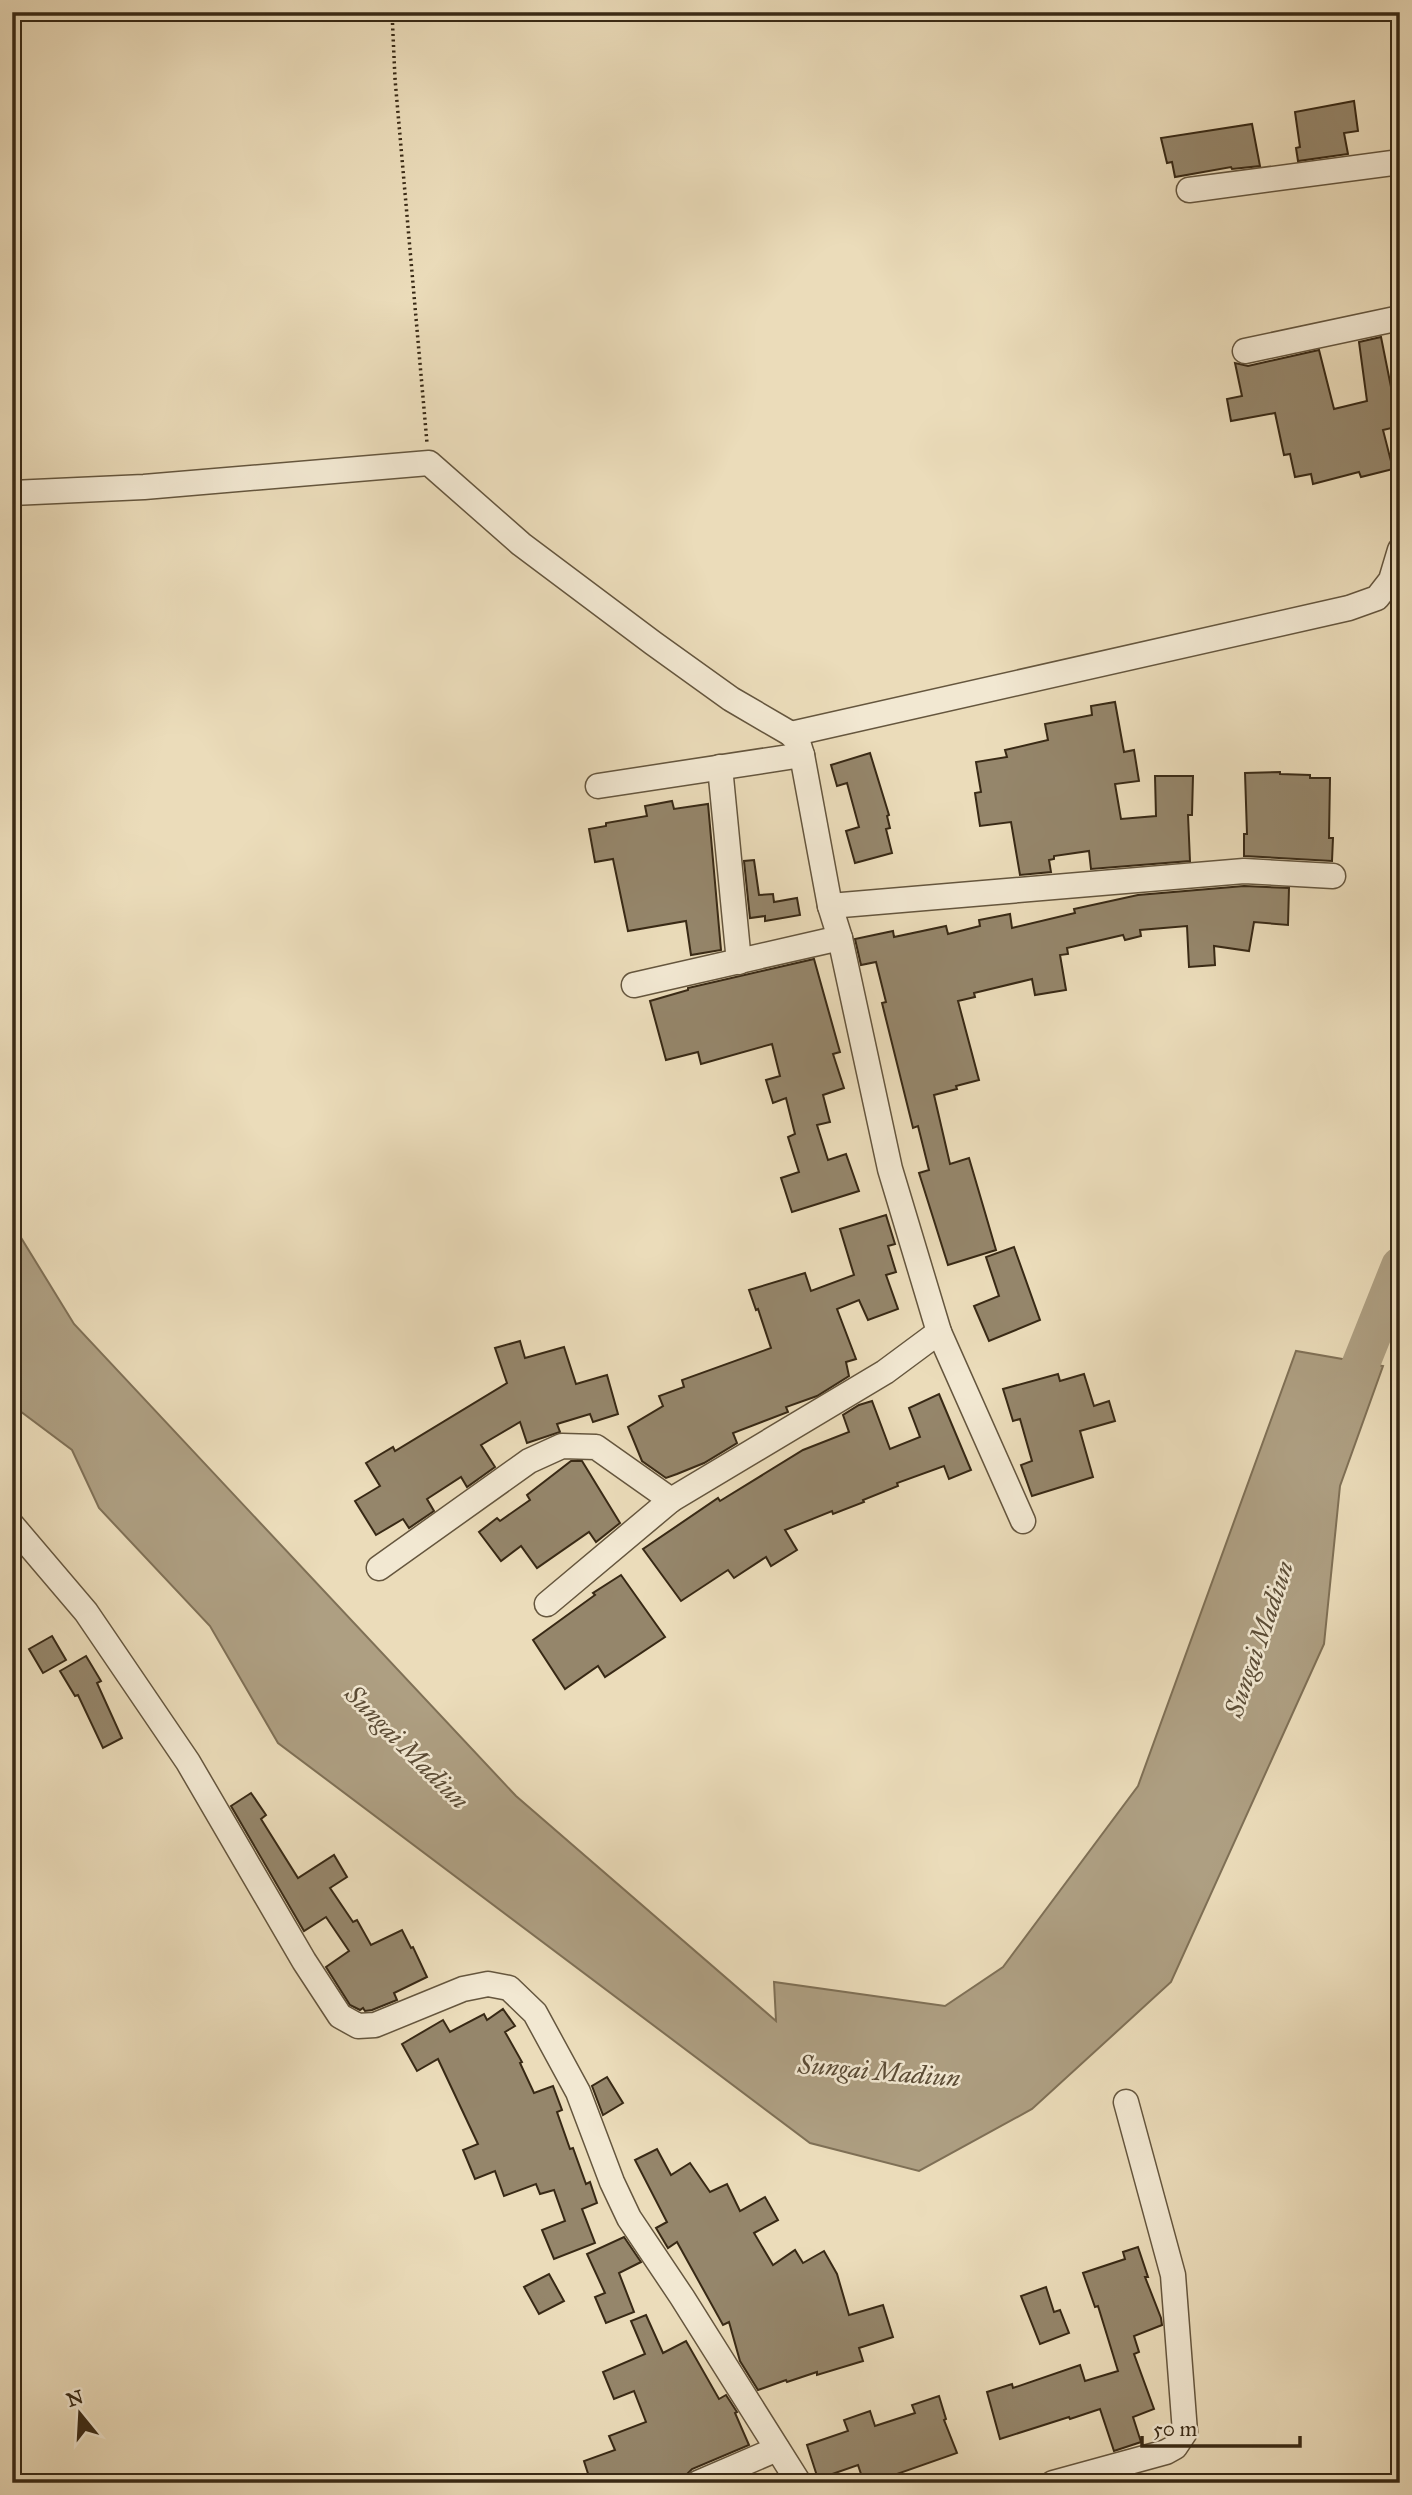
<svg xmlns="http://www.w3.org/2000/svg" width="1412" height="2495" font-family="'IM FELL Great Primer',serif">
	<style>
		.water { fill: #ae9f82; stroke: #7f7056; stroke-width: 2 }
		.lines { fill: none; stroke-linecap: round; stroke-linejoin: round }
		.river { stroke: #ae9f82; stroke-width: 38 }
		.building { fill: #95866b; stroke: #382915; stroke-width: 2 }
		.minor-casing { stroke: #65563e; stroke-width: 27 }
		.path { stroke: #382915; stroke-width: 3.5; stroke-dasharray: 2 3.5; stroke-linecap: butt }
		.minor { stroke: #f2e8d2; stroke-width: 24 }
		.labels { text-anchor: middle; stroke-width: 5; stroke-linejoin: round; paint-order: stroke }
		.water-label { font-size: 26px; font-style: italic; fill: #5b4c36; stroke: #f2e8d2 }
	</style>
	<rect width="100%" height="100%" fill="#ebdcba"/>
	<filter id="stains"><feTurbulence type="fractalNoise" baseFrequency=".00286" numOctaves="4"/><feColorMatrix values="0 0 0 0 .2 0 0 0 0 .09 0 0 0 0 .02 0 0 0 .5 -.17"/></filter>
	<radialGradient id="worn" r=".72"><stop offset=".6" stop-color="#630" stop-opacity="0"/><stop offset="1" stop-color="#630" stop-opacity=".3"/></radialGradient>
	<!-- water -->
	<polygon class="water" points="12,1223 74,1324 516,1796 776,2021 774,1982 945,2006 1003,1967 1138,1786 1296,1351 1383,1366 1340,1486 1324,1644 1171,1982 1032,2109 919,2171 810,2143 278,1743 210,1626 99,1508 72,1450 12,1405"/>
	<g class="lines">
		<!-- river -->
		<polyline class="river" points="1342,1411 1400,1266"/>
	</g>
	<!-- building -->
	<g class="building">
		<polygon points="1354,101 1358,131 1344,133 1348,154 1298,161 1296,148 1300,147 1295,112"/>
		<polygon points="1252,124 1260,166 1232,169 1231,167 1175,177 1172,162 1167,163 1161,138"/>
		<polygon points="1381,337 1393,397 1397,395 1400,406 1400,426 1383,430 1393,469 1361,477 1359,472 1313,484 1311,474 1295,477 1290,454 1284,455 1275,413 1231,421 1227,399 1242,396 1235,363 1248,366 1319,350 1334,409 1367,401 1359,342"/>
		<polygon points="1115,702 1124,752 1134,750 1139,781 1115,784 1121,819 1156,816 1155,776 1193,776 1192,815 1188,815 1190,861 1091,869 1089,851 1054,856 1054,859 1049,860 1051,872 1020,875 1011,822 980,826 975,793 981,792 976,762 1007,757 1005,750 1048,740 1045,724 1092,715 1091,706"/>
		<polygon points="870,753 889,815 887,816 890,828 886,829 892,853 855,863 846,831 859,827 847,783 837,786 831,765"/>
		<polygon points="1280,772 1280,774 1310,775 1310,778 1330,778 1329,838 1333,838 1332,861 1244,856 1244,834 1247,834 1245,773"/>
		<polygon points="672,801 674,809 708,804 721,950 691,955 686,921 628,931 613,859 595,862 589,829 606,826 606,823 647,816 645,806"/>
		<polygon points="754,860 759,895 773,894 774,902 797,898 800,915 765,921 765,916 750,918 744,861"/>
		<polygon points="1244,886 1289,888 1288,925 1254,922 1249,951 1214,946 1215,965 1189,967 1187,926 1140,930 1141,936 1125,940 1123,935 1067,948 1068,954 1060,955 1066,990 1035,995 1032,979 974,993 975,997 958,1001 979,1080 956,1086 957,1089 934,1095 950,1164 969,1158 996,1250 948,1265 919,1173 929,1170 918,1126 913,1128 882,1003 886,1002 876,962 861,965 855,939 893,931 894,937 946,926 948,934 980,926 979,920 1010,914 1012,928 1075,913 1074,909 1138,895"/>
		<polygon points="814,959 840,1052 833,1054 844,1088 823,1095 830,1122 817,1125 828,1160 846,1154 859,1191 792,1212 781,1178 799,1172 788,1137 795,1134 786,1098 773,1103 766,1080 780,1076 772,1044 701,1064 698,1052 666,1060 650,1001 688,990 688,988"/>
		<polygon points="886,1215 895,1244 888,1246 896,1272 886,1275 898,1309 868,1320 859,1300 837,1309 856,1359 846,1362 849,1376 817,1396 786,1407 788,1412 733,1433 737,1443 704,1463 677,1474 666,1478 642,1461 628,1427 663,1406 659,1396 684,1387 682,1380 771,1348 758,1309 756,1310 749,1290 805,1273 811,1291 854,1275 840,1229"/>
		<polygon points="1014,1247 1040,1320 989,1341 974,1306 999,1296 986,1257"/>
		<polygon points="520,1341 525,1358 564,1347 576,1384 607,1375 618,1414 593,1422 590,1414 557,1424 560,1432 527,1443 520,1422 481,1445 495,1467 467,1487 461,1477 427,1499 434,1511 409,1528 403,1519 376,1535 355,1501 380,1486 366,1463 393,1447 395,1451 507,1383 495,1348"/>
		<polygon points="1058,1374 1060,1381 1084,1374 1094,1406 1109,1401 1115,1421 1080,1431 1093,1477 1032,1496 1021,1465 1032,1461 1020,1419 1013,1421 1003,1389"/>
		<polygon points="939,1394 971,1470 949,1479 944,1466 897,1483 898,1486 863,1500 864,1502 833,1514 832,1511 785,1530 797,1550 771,1566 766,1557 734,1578 728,1570 681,1601 643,1549 718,1498 720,1501 803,1450 849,1432 843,1415 859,1405 872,1401 890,1449 920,1437 909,1408"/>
		<polygon points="571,1461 582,1461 620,1523 596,1542 589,1532 537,1568 521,1546 501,1561 479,1532 497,1518 500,1521 530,1500 527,1495"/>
		<polygon points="621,1575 665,1637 605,1677 598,1666 565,1689 533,1640 595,1595 593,1593"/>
		<polygon points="52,1636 66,1660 43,1673 29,1649"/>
		<polygon points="86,1656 101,1681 97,1683 122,1738 103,1748 78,1695 75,1696 60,1671"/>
		<polygon points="251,1793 266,1815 261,1819 298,1878 334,1855 347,1877 330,1888 353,1922 357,1920 371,1945 402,1930 411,1948 413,1947 427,1977 394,1993 397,2000 372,2010 365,2011 363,2008 360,2010 350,2005 326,1967 349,1951 326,1917 304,1931 231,1806"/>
		<polygon points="503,2009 515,2026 505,2032 522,2062 520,2063 534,2093 553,2086 562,2110 557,2112 570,2149 573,2148 586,2184 590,2182 597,2203 582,2209 595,2243 554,2259 542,2230 565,2221 554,2190 540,2194 536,2184 504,2196 495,2171 475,2179 463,2150 478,2144 438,2059 417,2071 402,2044 443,2020 450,2032 484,2014 487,2020"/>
		<polygon points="607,2077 623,2103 603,2115 592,2086"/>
		<polygon points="657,2149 671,2175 690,2163 710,2192 727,2184 740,2211 765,2197 778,2220 754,2233 773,2265 795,2250 803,2263 824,2251 837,2274 849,2315 883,2305 893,2337 859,2348 863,2361 817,2375 817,2372 787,2382 786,2380 758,2390 740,2361 729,2322 723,2325 677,2242 668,2248 656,2228 667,2222 635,2160"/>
		<polygon points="624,2237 641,2262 619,2273 634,2312 606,2323 595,2297 605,2293 587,2254"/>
		<polygon points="1138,2247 1148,2277 1145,2277 1161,2318 1162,2325 1134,2336 1139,2352 1134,2354 1154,2409 1133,2417 1141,2442 1114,2451 1100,2409 1070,2419 1069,2417 1000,2439 987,2392 1012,2384 1013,2388 1080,2365 1085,2381 1118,2371 1098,2306 1095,2307 1083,2273 1125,2259 1123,2252"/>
		<polygon points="549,2274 564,2301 539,2314 524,2287"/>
		<polygon points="1046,2287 1054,2312 1060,2310 1069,2333 1040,2344 1021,2296"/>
		<polygon points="646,2315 663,2353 686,2341 719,2399 726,2395 737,2412 735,2413 749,2445 692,2469 686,2475 683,2483 591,2483 584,2461 615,2450 609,2436 646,2422 634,2391 614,2399 603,2372 645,2354 631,2321"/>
		<polygon points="939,2396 946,2419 944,2420 957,2453 891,2476 894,2483 864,2483 858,2465 818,2479 807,2445 848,2431 844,2420 870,2411 875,2426 915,2413 912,2405"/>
	</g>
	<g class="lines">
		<defs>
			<g id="minor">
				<polyline points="1189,190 1400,162"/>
				<polyline points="1245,351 1400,318"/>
				<polyline points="12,493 144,487 429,463 521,544 653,643 731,699 791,734 1349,608 1377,598 1391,580 1400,550"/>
				<polyline points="720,767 739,962"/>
				<polyline points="598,786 802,755"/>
				<polyline points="830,906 1244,871 1333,876"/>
				<polyline points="634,985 840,938"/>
				<polyline points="939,1332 1023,1521"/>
				<polyline points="12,1525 86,1612 188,1762 304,1961 340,2016 358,2026 375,2025 463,1989 488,1984 509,1988 535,2013 578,2092 612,2182 629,2218 682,2297 799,2483"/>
				<polyline points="379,1568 529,1461 562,1446 596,1447 671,1500"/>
				<polyline points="547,1604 671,1500 885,1372 939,1332 890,1169 840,938 830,906 802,755 798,742 791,734"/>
				<polyline points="698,2483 777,2449"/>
				<polyline points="1053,2483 1166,2452 1175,2447 1185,2432 1173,2275 1126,2102"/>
			</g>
		</defs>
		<!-- minor casing -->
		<use href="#minor" class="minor-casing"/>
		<!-- path -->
		<polyline class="path" points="392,12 395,79 427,443"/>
		<!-- minor -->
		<use href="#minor" class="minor"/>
	</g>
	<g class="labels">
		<!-- water labels -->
		<g class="water-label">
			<text transform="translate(1259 1639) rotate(-71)" y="9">Sungai Madiun</text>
			<text transform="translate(407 1747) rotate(45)" y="9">Sungai Madiun</text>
			<text transform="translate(879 2071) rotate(5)" y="9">Sungai Madiun</text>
		</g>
	</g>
	<!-- margin -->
	<rect width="1412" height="2495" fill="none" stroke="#ebdcba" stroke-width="42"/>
	<rect x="14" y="14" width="1384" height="2467" fill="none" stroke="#382915" stroke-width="3.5"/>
	<rect x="21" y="21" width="1370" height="2453" fill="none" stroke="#382915" stroke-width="2"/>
	<!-- north arrow -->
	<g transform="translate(80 2414) rotate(342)" stroke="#f2e8d2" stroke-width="5" paint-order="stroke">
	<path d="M0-5L12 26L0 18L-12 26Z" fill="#382915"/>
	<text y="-10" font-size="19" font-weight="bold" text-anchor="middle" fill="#382915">N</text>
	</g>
	<!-- scale -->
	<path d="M1142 2436v10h158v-10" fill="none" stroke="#382915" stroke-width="3.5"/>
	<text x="1153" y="2436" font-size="21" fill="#382915" stroke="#f2e8d2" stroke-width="5" paint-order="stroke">50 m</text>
	<rect width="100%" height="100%" filter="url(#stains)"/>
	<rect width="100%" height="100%" fill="url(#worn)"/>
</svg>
